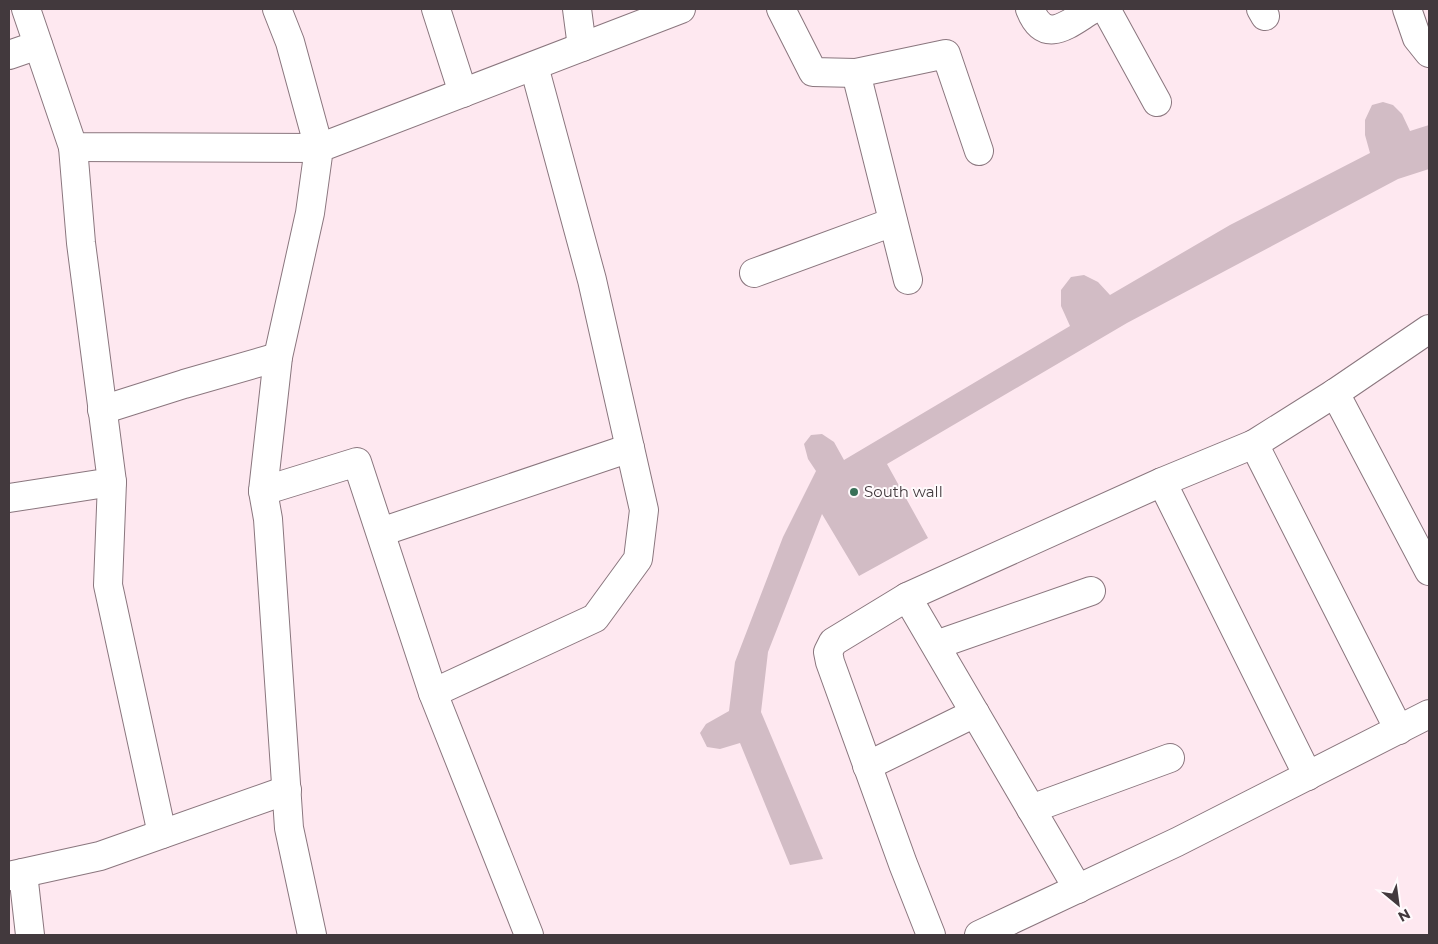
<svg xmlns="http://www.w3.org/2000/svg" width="1438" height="944" font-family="Montserrat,sans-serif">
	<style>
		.building { fill: #d2bcc5 }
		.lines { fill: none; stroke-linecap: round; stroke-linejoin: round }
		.street-casing { stroke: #8a767e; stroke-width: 30 }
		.secondary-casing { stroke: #8a767e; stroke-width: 30 }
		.street { stroke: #fff; stroke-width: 28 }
		.secondary { stroke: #fff; stroke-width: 28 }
		.poi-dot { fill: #387058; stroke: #fffafc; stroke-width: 2 }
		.labels { text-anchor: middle; stroke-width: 4; stroke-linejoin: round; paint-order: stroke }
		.poi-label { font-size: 15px; fill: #42393d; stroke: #fffafc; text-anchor: start }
	</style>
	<rect width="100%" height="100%" fill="#fee8f0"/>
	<!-- building -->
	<polygon class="building" points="1383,102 1393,105 1402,114 1410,131 1429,125 1429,169 1398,179 1127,323 887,464 928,538 859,576 822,514 768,652 761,712 823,859 790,865 740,743 720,749 707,747 700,733 706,724 729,711 735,662 783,537 816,471 808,459 804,444 811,435 822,434 834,442 844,460 1070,326 1061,306 1061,290 1071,277 1084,275 1098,282 1110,295 1230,225 1370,153 1365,135 1365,120 1372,105"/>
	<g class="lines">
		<defs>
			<g id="street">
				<polyline points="26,9 73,147 319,148 290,42 277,9"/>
				<polyline points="436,9 463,93"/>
				<polyline points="577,9 582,47"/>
				<polyline points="781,9 813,72 856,73 946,54 979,151"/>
				<path d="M1030,9C1045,47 1069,23 1093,9"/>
				<polyline points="1106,9 1157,102"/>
				<polyline points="1261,9 1265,16"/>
				<polyline points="1407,9 1417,38 1429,53"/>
				<polyline points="9,55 38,45"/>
				<polyline points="856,73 908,280"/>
				<polyline points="754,273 893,222"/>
				<polyline points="1335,393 1429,571"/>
				<polyline points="102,410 184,384 278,357"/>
				<polyline points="1254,444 1399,730"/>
				<polyline points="112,482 108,585 162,834"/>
				<polyline points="1162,482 1308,776"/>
				<polyline points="263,491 357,462 433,693 529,935"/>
				<polyline points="9,498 112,482 81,243 73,147"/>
				<polyline points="381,532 630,448"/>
				<polyline points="907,597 1078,889"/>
				<polyline points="936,645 1091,591"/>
				<polyline points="433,693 595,618 638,559 644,510 592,280 534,66"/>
				<polyline points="867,766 975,713"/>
				<polyline points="1031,809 1170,758"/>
				<polyline points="23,873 30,935"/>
				<polyline points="9,876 100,856 287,790"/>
				<polyline points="931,935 903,864 830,662 828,652 833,642 907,597 1162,482 1254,444 1335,393 1429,329"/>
				<polyline points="979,935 1177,842 1429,714"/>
			</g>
			<polyline id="secondary" points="312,935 289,828 268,519 263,491 278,357 310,213 319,148 681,9"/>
		</defs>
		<!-- street casing -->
		<use href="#street" class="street-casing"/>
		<!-- secondary casing -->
		<use href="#secondary" class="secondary-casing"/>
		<!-- street -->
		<use href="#street" class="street"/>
		<!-- secondary -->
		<use href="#secondary" class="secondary"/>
	</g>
	<!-- markers -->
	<circle class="poi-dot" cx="854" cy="492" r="5"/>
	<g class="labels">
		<!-- poi labels -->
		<g class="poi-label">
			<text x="864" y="497">South wall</text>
		</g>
	</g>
	<!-- border -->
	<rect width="1438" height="944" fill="none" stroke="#42393d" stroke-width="20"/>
	<!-- north arrow -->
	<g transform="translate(1398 904) rotate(151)" stroke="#fffafc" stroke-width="4" paint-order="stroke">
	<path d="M0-4L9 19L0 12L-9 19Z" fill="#42393d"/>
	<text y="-8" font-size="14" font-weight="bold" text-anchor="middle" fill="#42393d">N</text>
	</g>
</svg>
